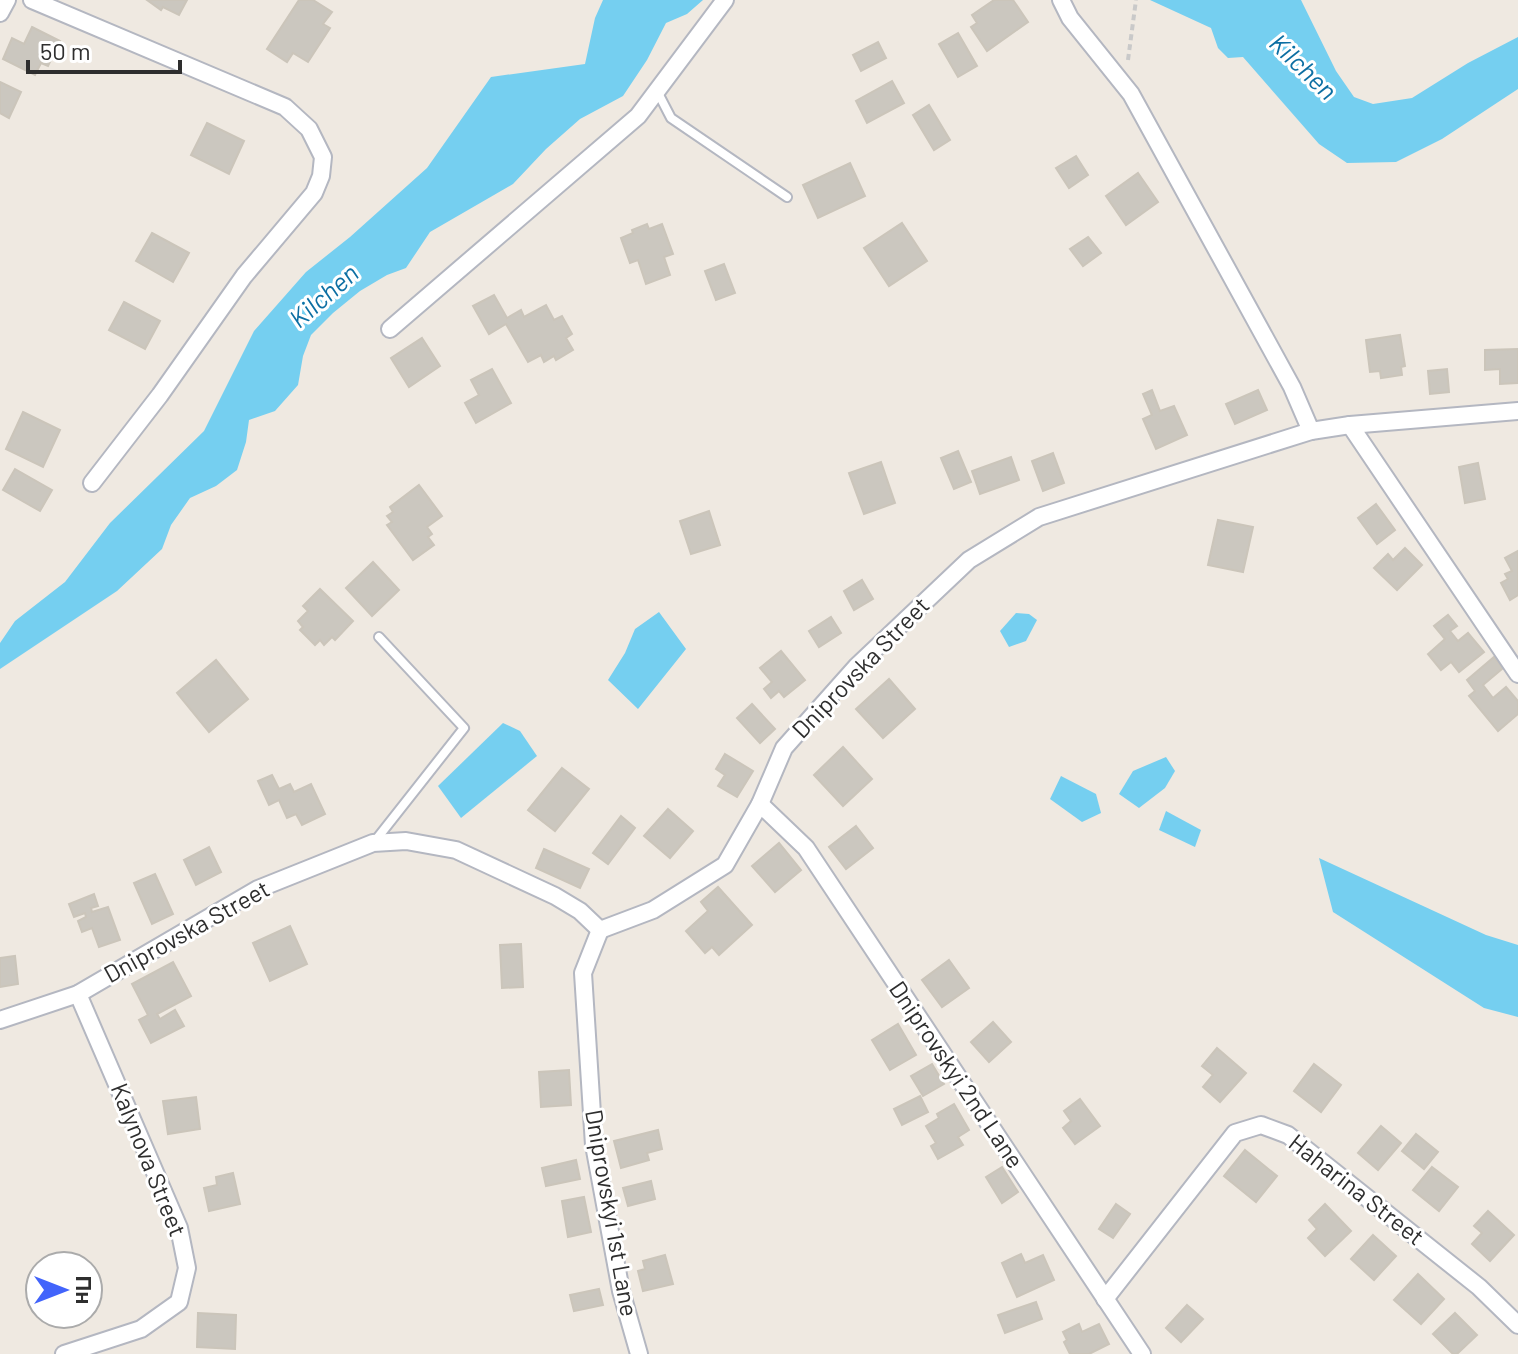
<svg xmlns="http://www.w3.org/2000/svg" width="1518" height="1354" font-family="Barlow,sans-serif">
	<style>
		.water { fill: #75cff0 }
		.building { fill: #cbc7bf; stroke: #cbc5ba; stroke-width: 2 }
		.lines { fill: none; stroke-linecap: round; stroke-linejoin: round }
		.service-casing { stroke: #b4b7c1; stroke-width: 12 }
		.minor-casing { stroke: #b4b7c1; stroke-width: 20 }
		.path { stroke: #c9c9c9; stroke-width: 4; stroke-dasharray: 6 4; stroke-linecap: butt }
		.service { stroke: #fff; stroke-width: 8 }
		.minor { stroke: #fff; stroke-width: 16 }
		.labels { text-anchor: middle; stroke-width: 6; stroke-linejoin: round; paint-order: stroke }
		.street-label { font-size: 24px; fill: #2e2e2e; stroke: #fff }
		.water-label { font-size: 26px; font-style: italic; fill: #0d6fa3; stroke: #fff }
	</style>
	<rect width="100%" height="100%" fill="#efe9e1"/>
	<!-- water -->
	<g class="water">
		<polygon points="603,0 703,0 687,14 666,23 647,60 623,96 580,119 546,149 513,184 430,232 406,268 387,275 360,291 333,313 311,335 303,356 298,385 275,411 249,420 246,442 237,470 216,486 190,498 171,525 162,549 117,591 0,669 0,643 15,621 65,582 110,523 204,431 254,331 306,272 350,237 427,168 491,77 585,64 595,18"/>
		<polygon points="1150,0 1301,0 1336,71 1354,97 1373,104 1412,98 1468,63 1518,37 1518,89 1442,139 1396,162 1347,163 1319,144 1243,57 1228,58 1218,48 1211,28"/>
		<polygon points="659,612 686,649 638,709 608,680 625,653 635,629"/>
		<polygon points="1016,613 1029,614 1037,620 1026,641 1009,647 1000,631"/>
		<polygon points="503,723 520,731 537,756 461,818 438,786"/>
		<polygon points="1166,757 1175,771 1165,788 1139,808 1119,794 1133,771"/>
		<polygon points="1061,776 1096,794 1101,813 1082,822 1050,799"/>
		<polygon points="1166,811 1201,830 1195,847 1159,830"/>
		<polygon points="1319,858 1486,935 1518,945 1518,1017 1484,1008 1333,912"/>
	</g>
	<!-- building -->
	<g class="building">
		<polygon points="147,0 187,0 179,15 163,7 161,10"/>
		<polygon points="299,0 313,0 332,12 323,24 330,28 308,62 293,53 287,62 267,49"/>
		<polygon points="994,0 1013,0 1028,22 987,51 971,27 977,23 972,15"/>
		<polygon points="32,27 60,41 48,66 41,63 35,75 3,59 12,38 24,44"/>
		<polygon points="958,33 977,66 958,77 939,44"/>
		<polygon points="878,42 886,58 861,71 853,55"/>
		<polygon points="892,81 904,103 867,123 856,101"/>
		<polygon points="0,82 21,92 9,118 0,113"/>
		<polygon points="929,105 950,140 934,150 913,115"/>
		<polygon points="207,123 244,141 229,174 191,155"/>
		<polygon points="1076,156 1088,175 1069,188 1056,168"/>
		<polygon points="850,163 865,196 818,218 803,185"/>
		<polygon points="1138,173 1158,202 1126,225 1106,196"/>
		<polygon points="902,223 927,261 889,286 864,248"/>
		<polygon points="647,224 649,229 662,224 673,254 664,257 670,275 646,284 638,260 630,263 621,238 633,233 632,230"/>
		<polygon points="152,233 189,253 173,282 136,261"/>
		<polygon points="1088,237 1101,253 1083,266 1070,249"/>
		<polygon points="724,264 735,293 716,300 705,271"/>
		<polygon points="494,295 507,318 521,310 524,317 546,305 554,320 562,316 572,334 566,338 573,350 556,360 554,356 544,362 541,355 528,362 506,324 489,334 473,306"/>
		<polygon points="124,302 160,321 145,349 109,330"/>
		<polygon points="1400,335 1405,366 1401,367 1402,375 1381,378 1380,371 1370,372 1366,340"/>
		<polygon points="422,338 440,366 409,387 391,358"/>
		<polygon points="1518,349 1518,383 1500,384 1500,369 1485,370 1485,350"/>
		<polygon points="492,369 511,403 476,423 465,403 479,395 471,380"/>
		<polygon points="1447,369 1449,392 1430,394 1428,371"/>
		<polygon points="1152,390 1160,411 1174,406 1187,435 1156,449 1143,419 1152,415 1143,394"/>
		<polygon points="1258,390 1267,410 1235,424 1226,404"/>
		<polygon points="23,412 60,430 43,467 6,449"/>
		<polygon points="958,451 971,482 954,489 941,458"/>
		<polygon points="1053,453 1064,483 1043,491 1032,461"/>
		<polygon points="1011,457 1019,480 980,494 972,471"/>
		<polygon points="881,462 895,503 864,514 849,473"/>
		<polygon points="1478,463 1485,499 1465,503 1459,467"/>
		<polygon points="15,469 52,490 40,511 3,490"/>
		<polygon points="419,485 442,516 427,527 432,534 428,537 434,545 413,560 387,525 392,522 387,516 393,512 390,507"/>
		<polygon points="1376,504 1395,530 1377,544 1358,518"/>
		<polygon points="709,511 720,545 691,554 680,521"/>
		<polygon points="1218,520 1253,527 1243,572 1208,565"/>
		<polygon points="1405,548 1422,565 1397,590 1374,568 1388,554 1393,560"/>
		<polygon points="1518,551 1518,595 1510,600 1501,583 1508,579 1505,574 1512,571 1505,558"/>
		<polygon points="373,562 399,590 372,616 346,588"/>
		<polygon points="862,580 873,599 854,610 844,591"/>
		<polygon points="320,589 353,621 335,640 332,637 324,645 320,640 315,645 300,630 303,627 298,621 308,611 303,606"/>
		<polygon points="1448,615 1457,626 1450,631 1458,641 1468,633 1484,652 1459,672 1451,662 1441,670 1428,654 1445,639 1434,626"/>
		<polygon points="831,617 841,633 819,647 809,631"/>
		<polygon points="781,651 805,680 784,697 779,691 771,698 764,689 772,682 760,668"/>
		<polygon points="1494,657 1503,668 1483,685 1493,698 1506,687 1518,701 1518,714 1498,731 1469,696 1475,691 1467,680"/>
		<polygon points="216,660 248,699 209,732 177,693"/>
		<polygon points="889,679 915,709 883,738 856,709"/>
		<polygon points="752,704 775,729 760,743 737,718"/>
		<polygon points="843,747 872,779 843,806 814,775"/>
		<polygon points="725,754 753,771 737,797 718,786 725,775 716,769"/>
		<polygon points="562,768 589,789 555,831 528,810"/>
		<polygon points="272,775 279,789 290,784 294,792 311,784 325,814 302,825 296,814 287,818 279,800 269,805 258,781"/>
		<polygon points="668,809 693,831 670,858 644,836"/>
		<polygon points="621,816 635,828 608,864 593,853"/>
		<polygon points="856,826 873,848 846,869 829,847"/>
		<polygon points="779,843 801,870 775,892 752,866"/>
		<polygon points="209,847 221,872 196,885 184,860"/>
		<polygon points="544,849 589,869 580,888 536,868"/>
		<polygon points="155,874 173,914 152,924 134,883"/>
		<polygon points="718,887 752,925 719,955 712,947 705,953 686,931 708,911 701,902"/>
		<polygon points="94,894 98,906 91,908 92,912 108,907 120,940 99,947 92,928 82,932 78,921 86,917 85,913 74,917 69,904"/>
		<polygon points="290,926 307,964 270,981 253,943"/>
		<polygon points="521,944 523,987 502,988 500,945"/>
		<polygon points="15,956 18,984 0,987 0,958"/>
		<polygon points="949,960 969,988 942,1007 922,980"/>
		<polygon points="173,962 191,996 157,1014 160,1019 175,1010 184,1026 151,1043 139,1020 148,1015 132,984"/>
		<polygon points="993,1022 1011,1042 989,1062 971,1042"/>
		<polygon points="898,1024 916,1055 890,1070 872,1040"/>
		<polygon points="1217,1048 1246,1073 1220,1102 1203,1087 1213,1075 1202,1066"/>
		<polygon points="932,1064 944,1084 923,1096 911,1076"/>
		<polygon points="1314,1064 1341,1085 1321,1112 1294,1091"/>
		<polygon points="569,1070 571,1105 541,1107 539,1072"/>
		<polygon points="920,1096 928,1112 902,1125 894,1109"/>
		<polygon points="196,1097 200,1129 168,1134 163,1101"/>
		<polygon points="1080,1099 1100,1126 1075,1144 1063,1128 1071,1121 1064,1111"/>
		<polygon points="954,1104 969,1130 958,1137 963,1145 938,1159 931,1146 936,1143 926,1126 939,1118 937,1114"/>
		<polygon points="1381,1126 1401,1143 1378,1170 1358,1153"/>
		<polygon points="658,1130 662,1149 647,1153 649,1160 621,1168 614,1141"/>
		<polygon points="1416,1134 1438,1152 1424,1169 1402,1151"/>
		<polygon points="1245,1150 1277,1176 1256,1202 1224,1176"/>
		<polygon points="576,1160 580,1179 546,1186 542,1168"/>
		<polygon points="1002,1167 1018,1192 1002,1203 986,1177"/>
		<polygon points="1432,1167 1458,1187 1439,1211 1413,1190"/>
		<polygon points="233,1173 240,1204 209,1211 204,1188 217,1185 216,1177"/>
		<polygon points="651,1181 655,1199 628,1206 623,1188"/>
		<polygon points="584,1197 591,1232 568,1237 562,1201"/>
		<polygon points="1116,1204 1130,1214 1113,1238 1099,1229"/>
		<polygon points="1325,1204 1351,1231 1325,1256 1308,1238 1317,1229 1309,1220"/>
		<polygon points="1488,1211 1514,1235 1490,1261 1472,1244 1482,1233 1474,1226"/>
		<polygon points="1373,1235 1396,1256 1374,1280 1351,1259"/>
		<polygon points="1021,1254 1025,1263 1043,1255 1054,1280 1017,1297 1002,1263"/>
		<polygon points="665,1255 673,1284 643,1291 638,1271 645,1269 643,1261"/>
		<polygon points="1418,1274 1444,1299 1421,1324 1394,1300"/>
		<polygon points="599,1289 603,1305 574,1311 570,1295"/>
		<polygon points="1036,1302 1042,1319 1005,1333 998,1315"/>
		<polygon points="1187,1305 1203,1319 1181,1342 1166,1328"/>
		<polygon points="198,1313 236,1315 235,1349 197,1347"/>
		<polygon points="1455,1313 1477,1335 1457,1354 1453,1354 1433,1334"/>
		<polygon points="1079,1324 1082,1332 1099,1324 1109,1344 1089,1354 1070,1354 1064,1342 1067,1340 1063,1332"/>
	</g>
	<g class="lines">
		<defs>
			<g id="service">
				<polyline points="657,91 671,118 787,197"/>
				<polyline points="375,841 464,728 379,637"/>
			</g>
			<g id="minor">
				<polyline points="32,0 285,107 309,129 323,157 321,176 314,193 244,276 160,395 92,483"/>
				<polyline points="1061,0 1070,18 1131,94 1292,387 1311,431"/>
				<polyline points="0,13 7,0"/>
				<polyline points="390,329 638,116 725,0"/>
				<polyline points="1350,425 1518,674"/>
				<polyline points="760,804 806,848 1142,1354"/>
				<polyline points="600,930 653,910 725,865 760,804 784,748 857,666 969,560 1039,517 1311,431 1350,425 1518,411"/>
				<polyline points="600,930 583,973 594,1145 621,1291 639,1354"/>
				<polyline points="0,1020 78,994 258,889 373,843 406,841 456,850 555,896 580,911 600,930"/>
				<polyline points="1105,1299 1235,1133 1261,1125 1288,1135 1479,1287 1518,1325"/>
				<polyline points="64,1354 141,1329 179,1302 187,1268 179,1228 78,994"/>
			</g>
		</defs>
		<!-- service casing -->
		<use href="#service" class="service-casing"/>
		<!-- minor casing -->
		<use href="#minor" class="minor-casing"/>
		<!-- path -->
		<polyline class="path" points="1128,60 1136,0"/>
		<!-- service -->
		<use href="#service" class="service"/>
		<!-- minor -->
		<use href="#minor" class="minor"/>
	</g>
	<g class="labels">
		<!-- street labels -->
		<g class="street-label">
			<text transform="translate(861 668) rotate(-46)" y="8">Dniprovska Street</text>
			<text transform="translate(187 932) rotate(-29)" y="8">Dniprovska Street</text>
			<text transform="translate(956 1075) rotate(56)" y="8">Dniprovskyi 2nd Lane</text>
			<text transform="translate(148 1160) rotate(68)" y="8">Kalynova Street</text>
			<text transform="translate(1356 1190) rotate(38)" y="8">Haharina Street</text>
			<text transform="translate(611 1213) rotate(80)" y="8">Dniprovskyi 1st Lane</text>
		</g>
		<!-- water labels -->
		<g class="water-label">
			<text transform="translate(1303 67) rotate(44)" y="9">Kilchen</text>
			<text transform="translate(324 296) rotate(-41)" y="9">Kilchen</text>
		</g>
	</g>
	<!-- north arrow -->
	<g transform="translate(64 1290) rotate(90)"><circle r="38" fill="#ffffff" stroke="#ababab" stroke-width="2"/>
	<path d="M0-6L14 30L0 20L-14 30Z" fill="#4264fb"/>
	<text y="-12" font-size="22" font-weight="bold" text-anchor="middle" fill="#2e2e2e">Пн</text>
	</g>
	<!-- scale -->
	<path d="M28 60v12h152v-12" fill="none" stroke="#2e2e2e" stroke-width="4"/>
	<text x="40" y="60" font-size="24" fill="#2e2e2e" stroke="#ffffff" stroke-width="6" paint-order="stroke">50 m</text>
</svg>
